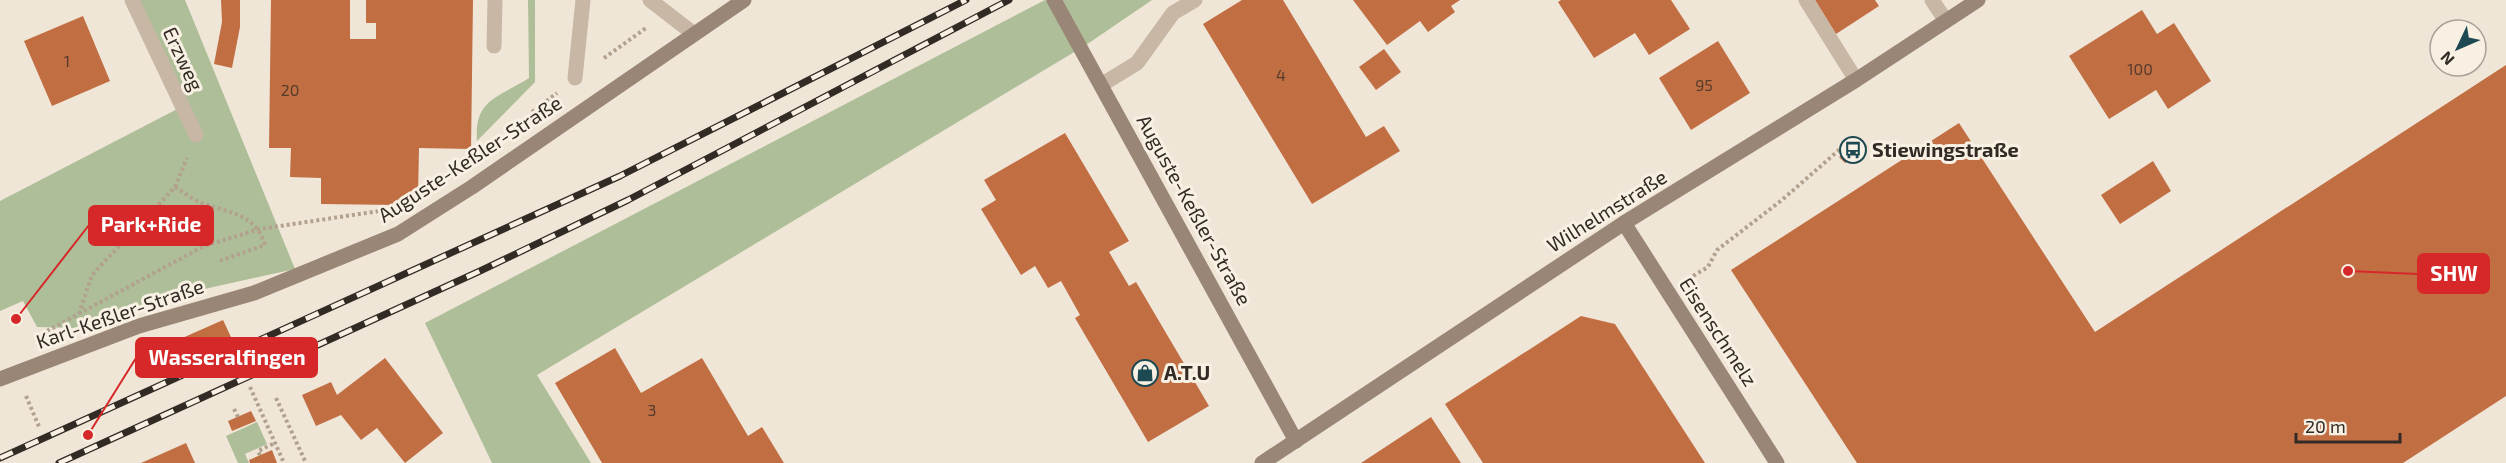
<svg xmlns="http://www.w3.org/2000/svg" width="2506" height="463" font-family="'Exo 2',sans-serif">
	<style>
		.green { fill: #adbe98 }
		.building { fill: #c16e43 }
		.lines { fill: none; stroke-linecap: round; stroke-linejoin: round }
		.path { stroke: #b2a18e; stroke-width: 4; stroke-dasharray: 3 3; stroke-linecap: butt }
		.lane { stroke: #c7b7a4; stroke-width: 15 }
		.street { stroke: #c7b7a4; stroke-width: 15 }
		.secondary { stroke: #9a8676; stroke-width: 15 }
		.rail-casing { stroke: #322b25; stroke-width: 7 }
		.rail { stroke: #f8f0e3; stroke-width: 4.5; stroke-dasharray: 14; stroke-linecap: butt }
		.labels { text-anchor: middle; stroke-width: 6; stroke-linejoin: round; paint-order: stroke }
		.number-label { font-size: 16px; fill: #563c2c }
		.street-label { font-size: 20px; fill: #322b25; stroke: #f8f0e3 }
		.poi-label { font-size: 20px; font-weight: bold; fill: #322b25; stroke: #f8f0e3; text-anchor: start }
		.leader { fill: none; stroke: #d62828; stroke-width: 2 }
		.callout-dot { fill: #d62828; stroke: #f8f0e3; stroke-width: 2 }
		.callout { fill: #d62828; stroke: #d62828; stroke-width: 2 }
		.callout-label { font-size: 21px; text-anchor: middle; font-weight: bold; fill: #fff }
	</style>
	<rect width="100%" height="100%" fill="#f0e6d7"/>
	<!-- green -->
	<g class="green">
		<polygon points="137,0 185,0 295,269 200,290 76,328 37,327 23,301 0,311 0,201 185,105"/>
		<path d="M528,0H535V82L477,141C474,99 498,98 529,78Z"/>
		<polygon points="1045,0 1152,0 1086,45 537,375 591,463 492,463 425,323"/>
		<polygon points="257,422 267,444 245,454 249,463 238,463 226,436"/>
	</g>
	<!-- building -->
	<g class="building">
		<polygon points="221,0 240,0 240,27 232,68 214,64 222,22"/>
		<polygon points="271,0 350,0 350,39 376,39 376,23 366,23 366,0 473,0 471,149 419,148 418,196 396,205 321,204 321,178 290,177 291,148 269,148"/>
		<polygon points="1242,0 1283,0 1366,137 1384,126 1400,151 1312,204 1203,24"/>
		<polygon points="1353,0 1460,0 1451,6 1455,12 1428,32 1420,21 1387,45"/>
		<polygon points="1561,0 1671,0 1690,29 1649,55 1635,33 1594,58 1558,2"/>
		<polygon points="1815,0 1875,0 1879,6 1836,34"/>
		<polygon points="2142,10 2157,34 2174,23 2211,81 2168,109 2156,90 2109,119 2069,56"/>
		<polygon points="83,16 110,81 52,106 24,41"/>
		<polygon points="1718,41 1750,93 1691,130 1659,78"/>
		<polygon points="1384,49 1401,72 1376,90 1359,67"/>
		<polygon points="2506,65 2506,396 2403,463 1857,463 1731,270 1959,123 2095,332"/>
		<polygon points="1065,133 1129,241 1109,252 1129,286 1136,282 1209,406 1148,442 1075,318 1080,315 1061,281 1048,288 1035,266 1021,275 981,209 996,200 984,180"/>
		<polygon points="1861,140 1867,147 1845,163 1839,157"/>
		<polygon points="2153,161 2171,191 2120,224 2101,195"/>
		<polygon points="1581,316 1615,324 1705,463 1483,463 1445,404"/>
		<polygon points="223,320 231,337 187,357 180,339"/>
		<polygon points="615,348 641,393 702,358 748,436 762,427 784,463 602,463 555,383"/>
		<polygon points="385,358 443,433 405,463 377,428 361,440 341,415 316,426 302,395 331,382 337,395"/>
		<polygon points="251,411 256,421 232,431 228,421"/>
		<polygon points="1431,417 1461,463 1361,463"/>
		<polygon points="186,443 195,463 141,463"/>
		<polygon points="272,450 277,463 250,463 249,460"/>
	</g>
	<g class="lines">
		<!-- path -->
		<g class="path">
			<polyline points="604,58 646,28"/>
			<polyline points="532,112 557,93"/>
			<path d="M175,187C183,192 191,198 199,202C227,213 255,212 265,245L217,262"/>
			<polyline points="1688,279 1708,267 1717,250 1782,200 1847,143 1853,150"/>
			<polyline points="79,314 92,275 175,187 187,158"/>
			<polyline points="47,331 204,246 260,229 386,210"/>
			<polyline points="146,350 157,376"/>
			<polyline points="175,354 188,348"/>
			<polyline points="250,387 284,463"/>
			<polyline points="26,396 40,429"/>
			<polyline points="276,398 306,463"/>
			<polyline points="234,409 238,417"/>
			<polyline points="260,455 258,451 275,443"/>
		</g>
		<!-- lane -->
		<g class="lane">
			<polyline points="650,0 694,34"/>
			<polyline points="1932,0 1946,21"/>
			<polyline points="494,46 495,0"/>
			<polyline points="575,78 583,0"/>
			<polyline points="1101,85 1137,63 1173,13 1195,0"/>
		</g>
		<!-- street -->
		<g class="street">
			<polyline points="132,0 196,135"/>
			<polyline points="1806,0 1856,80"/>
		</g>
		<!-- secondary -->
		<g class="secondary">
			<polyline points="1054,0 1296,441"/>
			<polyline points="1624,223 1777,463"/>
			<polyline points="0,379 139,326 254,293 398,234 472,187 744,0"/>
			<polyline points="1262,463 1624,223 1856,80 1978,0"/>
		</g>
		<defs>
			<g id="rail">
				<polyline points="0,458 620,176 966,0"/>
				<polyline points="59,463 480,271 628,200 1009,0"/>
			</g>
		</defs>
		<!-- rail casing -->
		<use href="#rail" class="rail-casing"/>
		<!-- rail -->
		<use href="#rail" class="rail"/>
	</g>
	<!-- icons -->
	<defs>
		<symbol id="bus-ring" viewBox="-11 -11 22 22"><circle r="9.5" fill="#f8f0e3" stroke="#1d4952" stroke-width="1.5"/><path d="M-5-6H5V4H4V6H2V4H-2V6H-4V4H-5ZM-3.5-4V0h7V-4ZM-3.5 1.2v1.5H-2V1.2ZM2 1.2v1.5H3.5V1.2Z" fill="#1d4952"/></symbol>
		<symbol id="shop-ring" viewBox="-11 -11 22 22"><circle r="9.5" fill="#f8f0e3" stroke="#1d4952" stroke-width="1.5"/><path d="M-5-2.5h2.3a2.7 3.5 0 0 1 5.4 0H5L5.5 6h-11ZM-1.5-2.5h3a1.5 2.3 0 0 0-3 0Z" fill="#1d4952"/></symbol>
	</defs>
	<g fill-rule="evenodd">
		<use href="#bus-ring" x="1838" y="135" width="30" height="30"/>
		<use href="#shop-ring" x="1130" y="358" width="30" height="30"/>
	</g>
	<g class="labels">
		<!-- number labels -->
		<g class="number-label">
			<text x="67" y="67">1</text>
			<text x="2140" y="75">100</text>
			<text x="1281" y="81">4</text>
			<text x="1704" y="91">95</text>
			<text x="290" y="96">20</text>
			<text x="652" y="416">3</text>
		</g>
		<!-- street labels -->
		<g class="street-label">
			<text transform="translate(183 59) rotate(65)" y="7">Erzweg</text>
			<text transform="translate(470 159) rotate(-33)" y="7">Auguste-Keßler-Straße</text>
			<text transform="translate(1194 210) rotate(61)" y="7">Auguste-Keßler-Straße</text>
			<text transform="translate(1607 211) rotate(-32)" y="7">Wilhelmstraße</text>
			<text transform="translate(120 314) rotate(-19)" y="7">Karl-Keßler-Straße</text>
			<text transform="translate(1718 332) rotate(57)" y="7">Eisenschmelz</text>
		</g>
		<!-- poi labels -->
		<g class="poi-label">
			<text x="1872" y="157">Stiewingstraße</text>
			<text x="1164" y="380">A.T.U</text>
		</g>
	</g>
	<!-- callouts -->
	<path class="leader" d="M16 319L89 225M2348 271L2418 274M88 435L136 358"/>
	<g class="callout-dot">
		<circle cx="16" cy="319" r="6"/>
		<circle cx="2348" cy="271" r="6"/>
		<circle cx="88" cy="435" r="6"/>
	</g>
	<g class="callout">
		<rect x="89" y="206" width="124" height="39" rx="6"/>
		<rect x="2418" y="254" width="71" height="39" rx="6"/>
		<rect x="136" y="338" width="181" height="39" rx="6"/>
	</g>
	<g class="callout-label">
		<text x="151" y="232">Park+Ride</text>
		<text x="2454" y="281">SHW</text>
		<text x="227" y="365">Wasseralfingen</text>
	</g>
	<!-- north arrow -->
	<g transform="translate(2458 48) rotate(226)"><circle r="28" fill="#f8f0e3" stroke="#a9a197" stroke-width="1.5"/>
	<path d="M0-4.5L10 22L0 15L-10 22Z" fill="#1d4952"/>
	<text y="-9" font-size="16" font-weight="bold" text-anchor="middle" fill="#322b25">N</text>
	</g>
	<!-- scale -->
	<path d="M2296 433v9h104v-9" fill="none" stroke="#322b25" stroke-width="3"/>
	<text x="2305" y="433" font-size="18" fill="#322b25" stroke="#f8f0e3" stroke-width="4.5" paint-order="stroke">20 m</text>
</svg>
